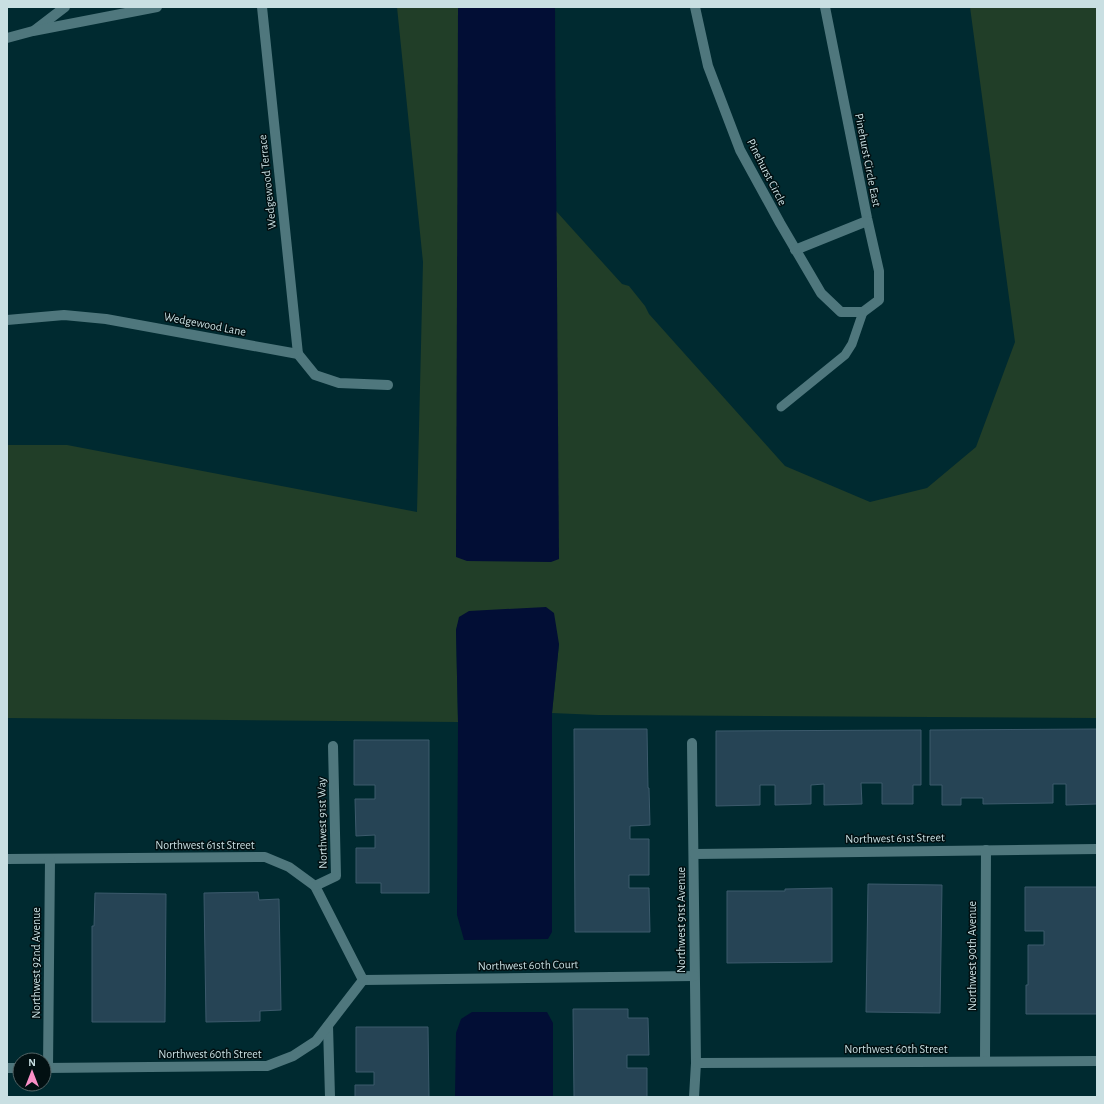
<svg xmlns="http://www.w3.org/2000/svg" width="1104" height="1104" font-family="'Alegreya Sans',sans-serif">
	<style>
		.green { fill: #213e28 }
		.water { fill: #020e35 }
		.building { fill: #264455; stroke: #3c5a6c }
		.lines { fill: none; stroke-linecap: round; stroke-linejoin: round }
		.lane { stroke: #4f777d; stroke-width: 9 }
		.street { stroke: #4f777d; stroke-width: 10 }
		.labels { text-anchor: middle; stroke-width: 3; stroke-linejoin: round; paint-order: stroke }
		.street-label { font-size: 12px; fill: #c9dfe2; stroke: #021012 }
	</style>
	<rect width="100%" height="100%" fill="#002a30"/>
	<!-- green -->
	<polygon class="green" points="397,7 555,7 556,211 622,284 629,286 645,306 649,314 785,466 870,502 927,488 976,447 1015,342 970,7 1097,7 1097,718 598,715 552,713 559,644 460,617 456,630 458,722 7,718 7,445 67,445 417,512 423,262"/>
	<!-- water -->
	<g class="water">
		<polygon points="458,7 555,7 559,559 551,562 467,561 456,557"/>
		<polygon points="546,607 554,613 559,644 552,713 552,932 548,939 464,940 457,915 458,722 456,630 459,617 469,611"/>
		<polygon points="472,1012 547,1012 553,1023 553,1097 455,1097 456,1033 461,1019"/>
	</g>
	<!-- building -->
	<g class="building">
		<polygon points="574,729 647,729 648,788 649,788 650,825 630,826 630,839 649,839 649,875 629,875 629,888 649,888 650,932 575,932"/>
		<polygon points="1097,729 1097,804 1066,805 1066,784 1053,784 1053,803 983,804 983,798 961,798 961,805 942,805 942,785 930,785 930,730"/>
		<polygon points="921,730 921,785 913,785 913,804 882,804 882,783 861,783 862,804 824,805 824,784 811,785 811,804 775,805 775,785 760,785 760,805 716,806 716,731"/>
		<polygon points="354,740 429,740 429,893 381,893 381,883 356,883 356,848 375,848 375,835 356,836 355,799 375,799 375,785 354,785"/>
		<polygon points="868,884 942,885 940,1013 866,1012"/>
		<polygon points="1025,887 1097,887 1097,1014 1026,1014 1026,985 1028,985 1028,945 1044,945 1044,931 1025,931"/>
		<polygon points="832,888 832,962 727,963 727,891 785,891 785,889"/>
		<polygon points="258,892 259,900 279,899 281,1010 260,1011 260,1021 206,1022 204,893"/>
		<polygon points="95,893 166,894 165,1022 92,1022 92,926 94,926"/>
		<polygon points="573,1009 628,1009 628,1018 648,1018 649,1055 627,1055 627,1068 647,1068 647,1097 574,1097"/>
		<polygon points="356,1027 428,1027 429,1097 355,1097 355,1085 374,1085 374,1072 356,1072"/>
	</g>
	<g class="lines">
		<!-- lane -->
		<polyline class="lane" points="781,407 845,355 852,344 863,312"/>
		<!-- street -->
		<g class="street">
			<polyline points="262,7 298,354"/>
			<polyline points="695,7 708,66 740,150 780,223 821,293 841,312 863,312 879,300 879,271 867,218 825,7"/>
			<polyline points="35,30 65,7"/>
			<polyline points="7,38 33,31 157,7"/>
			<polyline points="795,250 867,221"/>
			<polyline points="7,320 64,315 106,319 298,354 315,375 339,383 388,385"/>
			<polyline points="692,743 696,1063 694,1097"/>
			<polyline points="694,854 1097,849"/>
			<polyline points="7,859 265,857 289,867 315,886 363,980"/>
			<polyline points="315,886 336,876 333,746"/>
			<polyline points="363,980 694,976"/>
			<polyline points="328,1026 330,1097"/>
			<polyline points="985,1061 986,850"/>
			<polyline points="696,1063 1097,1061"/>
			<polyline points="7,1068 20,1068"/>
			<polyline points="44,1068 267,1066 293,1056 316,1041 363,980"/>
			<polyline points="48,1068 50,859"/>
		</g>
	</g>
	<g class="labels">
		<!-- street labels -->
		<g class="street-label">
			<text transform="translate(868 160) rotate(79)" y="4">Pinehurst Circle East</text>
			<text transform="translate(767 172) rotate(63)" y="4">Pinehurst Circle</text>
			<text transform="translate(267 182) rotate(-96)" y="4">Wedgewood Terrace</text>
			<text transform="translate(205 324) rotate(11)" y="4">Wedgewood Lane</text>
			<text transform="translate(322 823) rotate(-91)" y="4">Northwest 91st Way</text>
			<text transform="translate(895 838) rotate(-1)" y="4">Northwest 61st Street</text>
			<text x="205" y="849">Northwest 61st Street</text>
			<text transform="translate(681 920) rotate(-90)" y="4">Northwest 91st Avenue</text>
			<text transform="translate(972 956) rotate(-90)" y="4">Northwest 90th Avenue</text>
			<text transform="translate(36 963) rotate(-90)" y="4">Northwest 92nd Avenue</text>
			<text transform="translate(528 965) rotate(-1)" y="4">Northwest 60th Court</text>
			<text x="896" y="1053">Northwest 60th Street</text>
			<text x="210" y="1058">Northwest 60th Street</text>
		</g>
	</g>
	<!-- border -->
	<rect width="1104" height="1104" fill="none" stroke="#c9dfe2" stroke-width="16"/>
	<!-- north arrow -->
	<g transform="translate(32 1072)"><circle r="19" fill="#021012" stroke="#526365"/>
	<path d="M0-3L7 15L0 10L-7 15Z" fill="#fa8fc7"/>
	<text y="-6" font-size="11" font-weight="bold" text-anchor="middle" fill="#c9dfe2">N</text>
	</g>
</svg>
